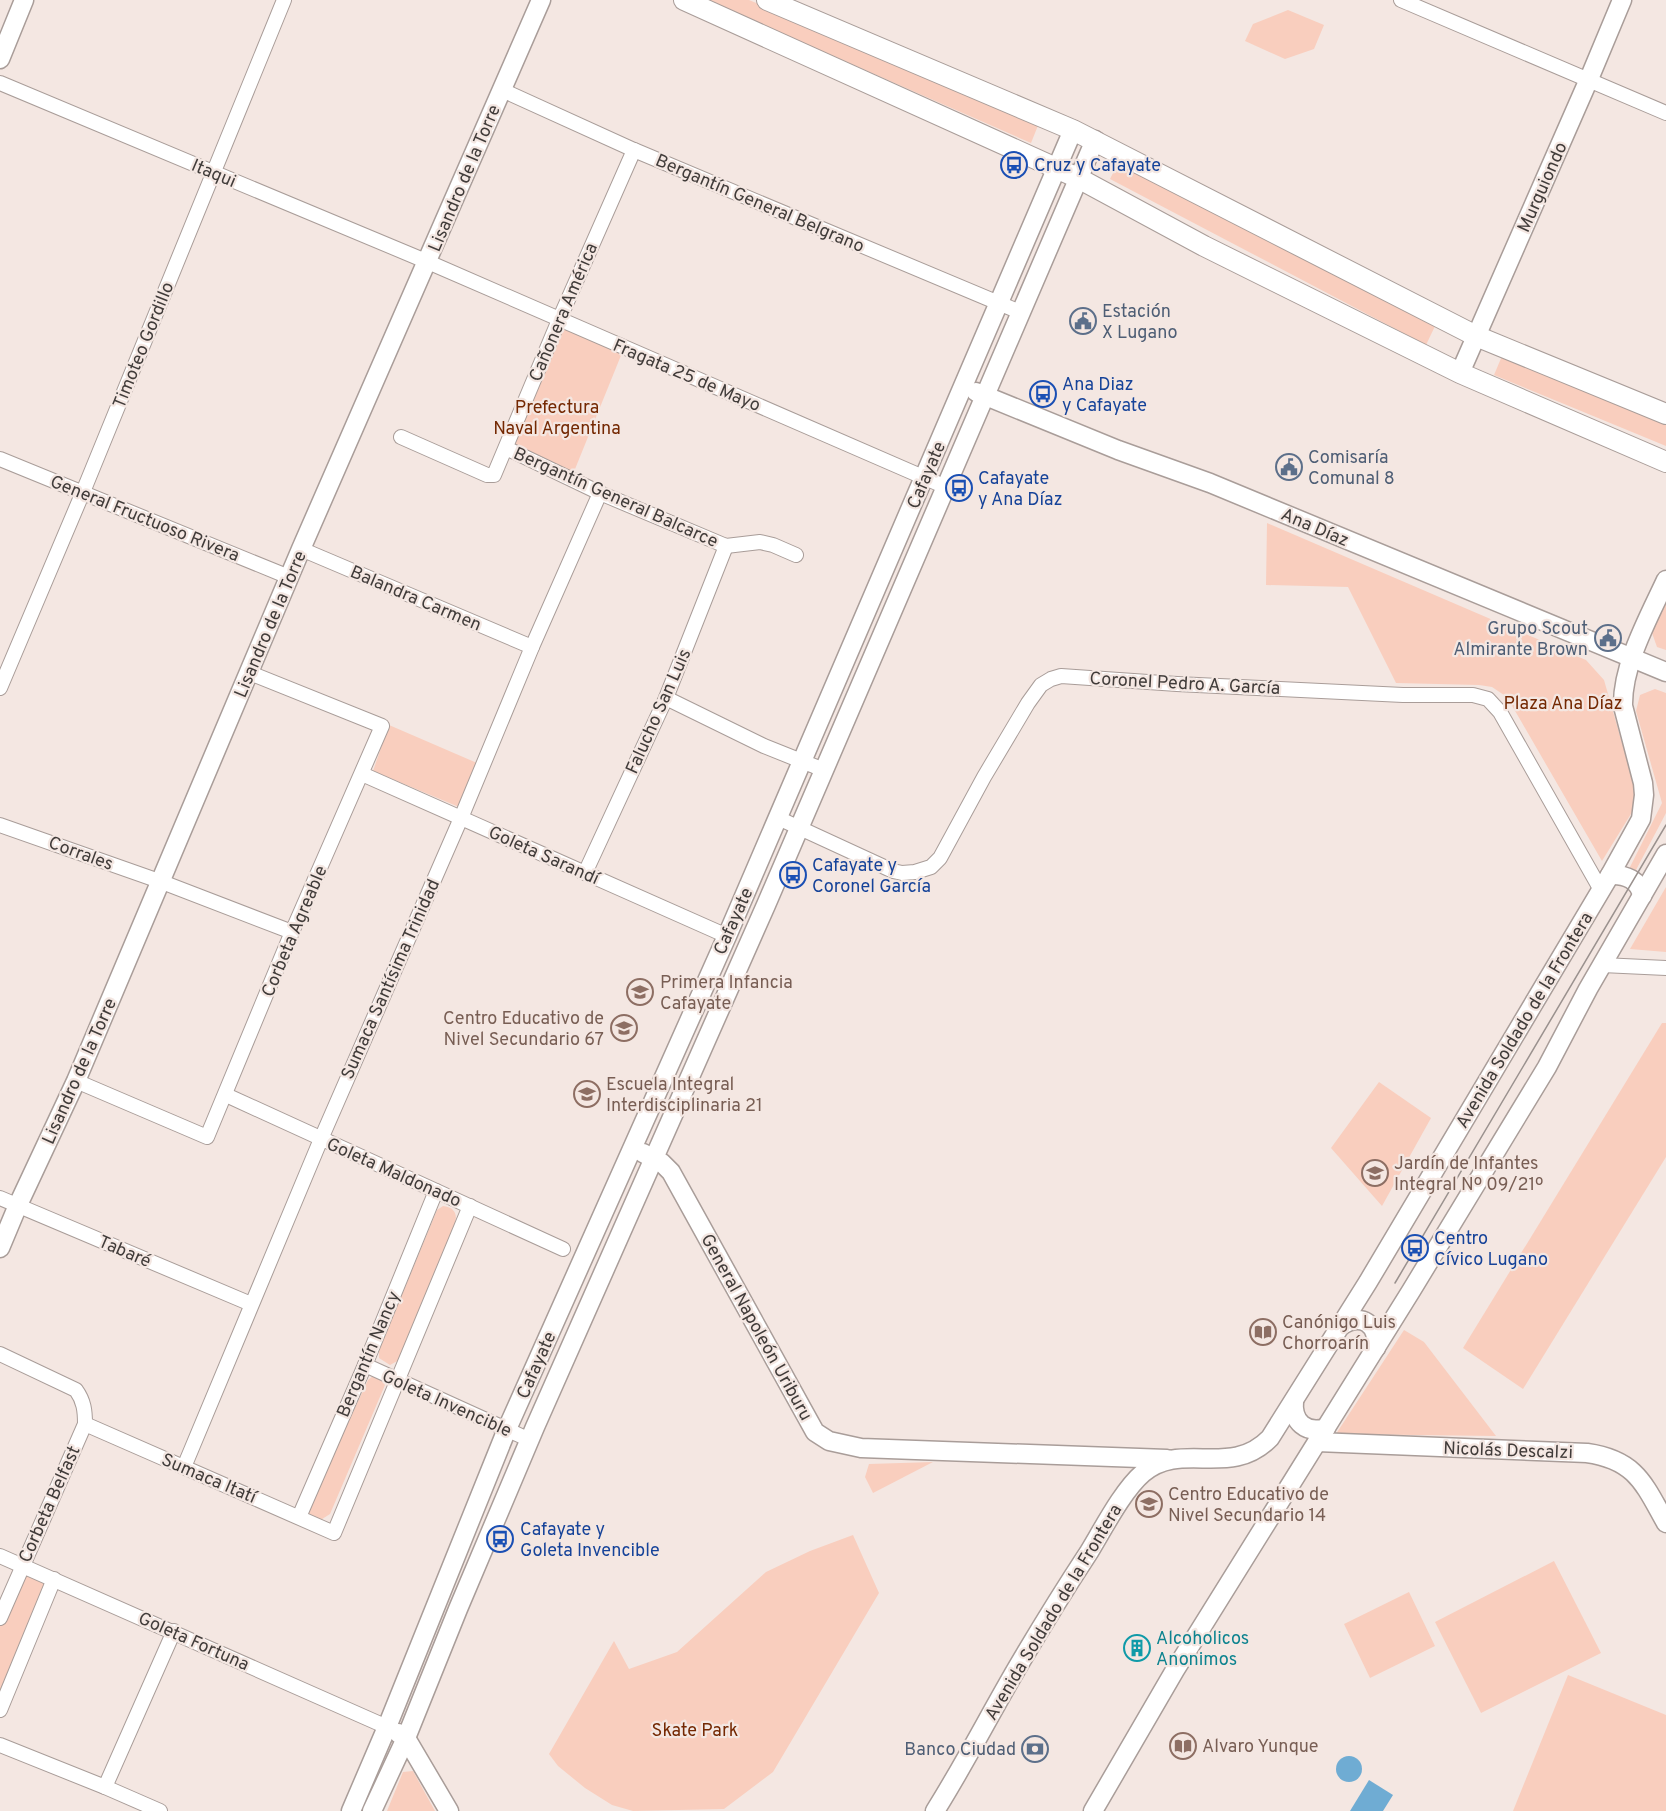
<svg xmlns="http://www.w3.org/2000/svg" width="1666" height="1811" font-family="Overpass,sans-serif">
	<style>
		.green { fill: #f9cebe }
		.water { fill: #6facd3 }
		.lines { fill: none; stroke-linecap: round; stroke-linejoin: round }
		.minor-casing { stroke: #a99d99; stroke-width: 16 }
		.tertiary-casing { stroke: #a99d99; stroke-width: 21 }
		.secondary-casing { stroke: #a99d99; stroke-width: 22 }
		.minor { stroke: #fff; stroke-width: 14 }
		.tertiary { stroke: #fff; stroke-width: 18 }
		.secondary { stroke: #fff; stroke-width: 20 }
		.tram { stroke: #9a918e; stroke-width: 1.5 }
		.labels { text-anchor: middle; stroke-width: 4.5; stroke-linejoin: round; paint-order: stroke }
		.transit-label { font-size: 18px; fill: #164399; stroke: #f4e7e2; text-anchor: start }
		.street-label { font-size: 18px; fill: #413c3a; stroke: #f4e7e2 }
		.service-label { font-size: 18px; fill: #4e5e75; stroke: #f4e7e2; text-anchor: start }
		.park-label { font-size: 18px; fill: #742802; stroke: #f4e7e2 }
		.education-label { font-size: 18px; fill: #785e54; stroke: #f4e7e2; text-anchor: start }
		.culture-label { font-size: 18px; fill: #0d838f; stroke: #f4e7e2; text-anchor: start }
	</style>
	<rect width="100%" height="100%" fill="#f4e7e2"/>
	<!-- green -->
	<g class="green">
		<polygon points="706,0 749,0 1039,123 1031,143"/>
		<polygon points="1288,10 1324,25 1314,49 1285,59 1245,41 1253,24"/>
		<polygon points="1119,161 1436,324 1426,345 1110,179"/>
		<polygon points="559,320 624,348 571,479 506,448"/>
		<polygon points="1502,356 1666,425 1666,446 1494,375"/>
		<polygon points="1267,523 1586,660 1604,680 1636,792 1634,809 1602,861 1507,697 1492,687 1479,685 1396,683 1348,587 1266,585"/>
		<polygon points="1666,600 1666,650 1657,647 1652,633"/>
		<polygon points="1655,689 1666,693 1666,813 1636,870 1629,869 1662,803 1636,711 1640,695"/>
		<polygon points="389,725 477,763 459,807 373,771"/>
		<polygon points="1666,887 1666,952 1630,949"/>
		<polygon points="1662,1023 1666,1023 1666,1157 1523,1389 1463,1348"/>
		<polygon points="1379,1082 1431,1118 1382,1206 1331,1148"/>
		<path d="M443,1206C453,1207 458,1213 455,1223L401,1359L390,1365L379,1358V1350L437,1210Z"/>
		<polygon points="1404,1330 1424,1342 1496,1436 1336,1434"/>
		<polygon points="373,1376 383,1380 385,1385 330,1514 319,1521 312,1519 308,1514 308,1508 368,1380"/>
		<polygon points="933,1462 873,1493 865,1477 869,1464"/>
		<polygon points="853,1535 879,1593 773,1772 724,1809 633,1811 612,1805 585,1788 558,1766 549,1754 614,1641 629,1669 677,1652 766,1572 810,1551"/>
		<polygon points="1554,1561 1601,1653 1481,1713 1435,1622"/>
		<polygon points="22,1565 54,1579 0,1710 0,1618"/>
		<polygon points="1409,1592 1435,1646 1370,1678 1344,1624"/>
		<polygon points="1568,1675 1666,1715 1666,1811 1513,1811"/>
		<polygon points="413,1771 435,1811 387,1811 403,1772"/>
	</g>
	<!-- water -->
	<g class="water">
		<circle cx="1349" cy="1769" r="13"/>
		<polygon points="1369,1780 1393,1795 1383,1811 1350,1811"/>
	</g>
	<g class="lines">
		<defs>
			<g id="minor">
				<polyline points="1401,0 1666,113"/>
				<polyline points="0,83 428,262 946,487"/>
				<polyline points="502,90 634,150 1020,312"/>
				<polyline points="401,437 487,475 494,475 559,320 634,150"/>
				<polyline points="506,448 600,493 726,546 760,542 773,545 796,555"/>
				<polyline points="0,459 289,577"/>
				<polyline points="301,549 532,647"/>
				<polyline points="0,688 83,492 284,0"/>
				<polyline points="666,698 764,746 824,770"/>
				<polyline points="362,774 727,936"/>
				<polyline points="778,818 893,871 902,873 915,872 931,867 940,858 984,777 1028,703 1041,685 1051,679 1061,676 1177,684 1403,695 1473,695 1488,699 1500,712 1601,890"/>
				<polyline points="0,825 162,882 292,932"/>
				<polyline points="585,873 666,698 726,546"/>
				<polyline points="1602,965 1666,968"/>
				<polyline points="76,1081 207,1137 292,932 382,726 250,673"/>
				<polyline points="226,1095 563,1249"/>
				<polyline points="0,1198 251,1304"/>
				<path d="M0,1354L76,1390C84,1401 85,1411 85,1424L0,1618"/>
				<polyline points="365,1365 530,1440"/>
				<polyline points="85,1424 334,1533 470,1206"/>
				<polyline points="184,1467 321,1139 461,818 532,647 600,493"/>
				<polyline points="299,1517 365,1365 436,1191"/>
				<polyline points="0,1556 387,1727"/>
				<polyline points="0,1710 54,1579"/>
				<polyline points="0,1745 105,1787 160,1811"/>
				<polyline points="105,1787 174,1631"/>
			</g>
			<g id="tertiary">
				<polyline points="0,59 24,0"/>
				<polyline points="1460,373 1589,79 1622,0"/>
				<polyline points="976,392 1118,450 1210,483 1666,672"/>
				<path d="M1610,875C1625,874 1640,880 1642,896"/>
				<polyline points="643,1153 662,1163 671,1172 815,1432 829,1441 861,1448 1167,1459"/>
				<polyline points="0,1248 18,1205 76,1081 301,549 541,0"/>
				<path d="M1341,1326C1361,1312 1379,1324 1376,1348"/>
				<path d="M1294,1401C1292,1422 1306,1434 1326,1428"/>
				<path d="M1317,1442L1587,1453C1636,1460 1644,1484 1666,1523"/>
				<polyline points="398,1733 406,1738 449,1811"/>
				<polyline points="351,1811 387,1727 507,1429 727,936 1073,130"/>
				<polyline points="372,1811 406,1738 458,1609 535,1427 766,905 1095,140"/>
				<path d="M935,1811C964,1765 989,1716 1017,1668C1040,1629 1064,1590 1089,1552C1103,1529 1123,1490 1143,1473C1182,1440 1230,1479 1270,1438L1368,1282L1610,875L1641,819L1644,795L1643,783L1623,706C1622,665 1649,617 1666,580"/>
				<polyline points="1093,1811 1175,1670 1411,1291 1547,1067 1588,989 1666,854"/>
			</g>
			<g id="secondary">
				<polyline points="684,0 1078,178 1204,246 1460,373 1666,462"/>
				<polyline points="767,0 1073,130 1476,336 1666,414"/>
			</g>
		</defs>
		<!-- minor casing -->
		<use href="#minor" class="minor-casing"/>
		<!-- tertiary casing -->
		<use href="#tertiary" class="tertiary-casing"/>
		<!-- secondary casing -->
		<use href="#secondary" class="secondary-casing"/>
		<!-- minor -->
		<use href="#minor" class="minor"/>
		<!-- tertiary -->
		<use href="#tertiary" class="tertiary"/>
		<!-- secondary -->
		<use href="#secondary" class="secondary"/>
		<!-- tram -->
		<polyline class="tram" points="1395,1283 1666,825"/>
	</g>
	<!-- icons -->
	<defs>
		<symbol id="bus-ring" viewBox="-11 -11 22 22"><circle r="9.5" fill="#f4e7e2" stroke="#1a4fb4" stroke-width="1.5"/><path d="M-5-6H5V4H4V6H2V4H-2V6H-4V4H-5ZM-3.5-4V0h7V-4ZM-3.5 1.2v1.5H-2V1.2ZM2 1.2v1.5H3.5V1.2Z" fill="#1a4fb4"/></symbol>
		<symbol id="civic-ring" viewBox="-11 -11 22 22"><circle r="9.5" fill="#f4e7e2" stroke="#5c6f8a" stroke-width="1.5"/><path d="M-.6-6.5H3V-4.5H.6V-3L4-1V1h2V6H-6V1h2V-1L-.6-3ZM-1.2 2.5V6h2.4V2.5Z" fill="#5c6f8a"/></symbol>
		<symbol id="school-ring" viewBox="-11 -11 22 22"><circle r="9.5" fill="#f4e7e2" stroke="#8d6e63" stroke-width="1.5"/><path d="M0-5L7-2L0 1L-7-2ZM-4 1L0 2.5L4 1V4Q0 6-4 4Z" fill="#8d6e63"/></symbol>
		<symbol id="library-ring" viewBox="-11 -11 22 22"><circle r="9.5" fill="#f4e7e2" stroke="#8d6e63" stroke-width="1.5"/><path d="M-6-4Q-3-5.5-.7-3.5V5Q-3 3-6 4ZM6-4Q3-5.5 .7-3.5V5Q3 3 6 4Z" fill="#8d6e63"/></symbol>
		<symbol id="building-ring" viewBox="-11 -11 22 22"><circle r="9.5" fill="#f4e7e2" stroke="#0f9aa8" stroke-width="1.5"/><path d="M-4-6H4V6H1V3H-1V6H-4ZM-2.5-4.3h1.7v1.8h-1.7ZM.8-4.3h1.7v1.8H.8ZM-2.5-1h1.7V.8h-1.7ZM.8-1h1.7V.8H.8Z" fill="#0f9aa8"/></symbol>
		<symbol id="bank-ring" viewBox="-11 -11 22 22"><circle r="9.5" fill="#f4e7e2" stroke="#5c6f8a" stroke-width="1.5"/><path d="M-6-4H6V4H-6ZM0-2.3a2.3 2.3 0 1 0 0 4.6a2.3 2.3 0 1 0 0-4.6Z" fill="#5c6f8a"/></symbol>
	</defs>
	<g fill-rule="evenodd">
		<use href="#bus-ring" x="999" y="150" width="30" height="30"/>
		<use href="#civic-ring" x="1068" y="306" width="30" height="30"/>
		<use href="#bus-ring" x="1028" y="379" width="30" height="30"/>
		<use href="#civic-ring" x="1274" y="452" width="30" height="30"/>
		<use href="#bus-ring" x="944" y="473" width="30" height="30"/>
		<use href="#civic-ring" x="1593" y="623" width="30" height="30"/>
		<use href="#bus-ring" x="778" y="860" width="30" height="30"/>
		<use href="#school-ring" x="625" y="977" width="30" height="30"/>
		<use href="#school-ring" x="609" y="1013" width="30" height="30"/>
		<use href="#school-ring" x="572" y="1079" width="30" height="30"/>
		<use href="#school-ring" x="1360" y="1158" width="30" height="30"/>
		<use href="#bus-ring" x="1400" y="1233" width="30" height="30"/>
		<use href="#library-ring" x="1248" y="1317" width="30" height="30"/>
		<use href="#school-ring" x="1134" y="1489" width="30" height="30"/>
		<use href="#bus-ring" x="485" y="1524" width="30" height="30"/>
		<use href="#building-ring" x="1122" y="1633" width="30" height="30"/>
		<use href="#library-ring" x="1168" y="1731" width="30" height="30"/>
		<use href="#bank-ring" x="1020" y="1734" width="30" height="30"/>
	</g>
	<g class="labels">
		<!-- transit labels -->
		<g class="transit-label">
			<text x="1034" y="171">Cruz y Cafayate</text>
			<text x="1062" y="390">Ana Diaz<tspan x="1062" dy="21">y Cafayate</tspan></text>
			<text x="978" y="484">Cafayate<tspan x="978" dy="21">y Ana Díaz</tspan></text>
			<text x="812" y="871">Cafayate y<tspan x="812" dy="21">Coronel García</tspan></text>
			<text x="1434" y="1244">Centro<tspan x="1434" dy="21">Cívico Lugano</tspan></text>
			<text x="520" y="1535">Cafayate y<tspan x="520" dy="21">Goleta Invencible</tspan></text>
		</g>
		<!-- street labels -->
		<g class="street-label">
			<text transform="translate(214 173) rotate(23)" y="6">Itaqui</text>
			<text transform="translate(464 178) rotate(-67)" y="6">Lisandro de la Torre</text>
			<text transform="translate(1542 187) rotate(-66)" y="6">Murguiondo</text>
			<text transform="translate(760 203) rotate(23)" y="6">Bergantín General Belgrano</text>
			<text transform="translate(563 312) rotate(-67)" y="6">Cañonera América</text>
			<text transform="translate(143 345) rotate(-68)" y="6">Timoteo Gordillo</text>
			<text transform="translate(687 375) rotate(23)" y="6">Fragata 25 de Mayo</text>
			<text transform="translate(926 475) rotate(-67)" y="6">Cafayate</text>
			<text transform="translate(616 497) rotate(24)" y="6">Bergantín General Balcarce</text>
			<text transform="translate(145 518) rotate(22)" y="6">General Fructuoso Rivera</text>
			<text transform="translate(1315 527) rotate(23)" y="6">Ana Díaz</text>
			<text transform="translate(416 598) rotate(23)" y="6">Balandra Carmen</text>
			<text transform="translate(270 624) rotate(-67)" y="6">Lisandro de la Torre</text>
			<text transform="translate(1185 683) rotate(3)" y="6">Coronel Pedro A. García</text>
			<text transform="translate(658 711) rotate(-66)" y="6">Falucho San Luis</text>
			<text transform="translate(81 853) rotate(20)" y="6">Corrales</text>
			<text transform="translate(544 855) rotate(24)" y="6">Goleta Sarandí</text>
			<text transform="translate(733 921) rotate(-66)" y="6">Cafayate</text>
			<text transform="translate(294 931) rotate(-67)" y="6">Corbeta Agreable</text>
			<text transform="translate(390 979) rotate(-66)" y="6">Sumaca Santísima Trinidad</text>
			<text transform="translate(1524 1020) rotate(-59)" y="6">Avenida Soldado de la Frontera</text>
			<text transform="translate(79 1071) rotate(-66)" y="6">Lisandro de la Torre</text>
			<text transform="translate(394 1172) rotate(24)" y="6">Goleta Maldonado</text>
			<text transform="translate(125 1251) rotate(23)" y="6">Tabaré</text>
			<text transform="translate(757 1327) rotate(61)" y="6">General Napoleón Uriburu</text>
			<text transform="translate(368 1354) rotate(-67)" y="6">Bergantín Nancy</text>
			<text transform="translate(536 1365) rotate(-66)" y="6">Cafayate</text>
			<text transform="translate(447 1403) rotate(24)" y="6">Goleta Invencible</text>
			<text transform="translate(1508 1450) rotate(2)" y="6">Nicolás Descalzi</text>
			<text transform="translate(209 1478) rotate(23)" y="6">Sumaca Itatí</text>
			<text transform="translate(49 1504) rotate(-66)" y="6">Corbeta Belfast</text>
			<text transform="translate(1053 1612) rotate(-59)" y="6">Avenida Soldado de la Frontera</text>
			<text transform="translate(194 1641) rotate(24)" y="6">Goleta Fortuna</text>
		</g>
		<!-- service labels -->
		<g class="service-label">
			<text x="1102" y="317">Estación<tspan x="1102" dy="21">X Lugano</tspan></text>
			<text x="1308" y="463">Comisaría<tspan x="1308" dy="21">Comunal 8</tspan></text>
			<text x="1588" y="634" text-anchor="end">Grupo Scout<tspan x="1588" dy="21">Almirante Brown</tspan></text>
			<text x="1016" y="1755" text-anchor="end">Banco Ciudad</text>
		</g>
		<!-- park labels -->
		<g class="park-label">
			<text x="557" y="413">Prefectura<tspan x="557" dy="21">Naval Argentina</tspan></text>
			<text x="1563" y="709">Plaza Ana Díaz</text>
			<text x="695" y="1736">Skate Park</text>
		</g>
		<!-- education labels -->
		<g class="education-label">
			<text x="660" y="988">Primera Infancia<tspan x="660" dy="21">Cafayate</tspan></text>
			<text x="604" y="1024" text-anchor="end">Centro Educativo de<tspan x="604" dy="21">Nivel Secundario 67</tspan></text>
			<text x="606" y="1090">Escuela Integral<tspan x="606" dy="21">Interdisciplinaria 21</tspan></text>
			<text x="1394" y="1169">Jardín de Infantes<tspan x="1394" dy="21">Integral Nº 09/21º</tspan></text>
			<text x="1282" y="1328">Canónigo Luis<tspan x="1282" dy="21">Chorroarín</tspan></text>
			<text x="1168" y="1500">Centro Educativo de<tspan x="1168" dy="21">Nivel Secundario 14</tspan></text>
			<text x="1202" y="1752">Alvaro Yunque</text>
		</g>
		<!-- culture labels -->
		<g class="culture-label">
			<text x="1156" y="1644">Alcoholicos<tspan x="1156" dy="21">Anonimos</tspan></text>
		</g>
	</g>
</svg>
